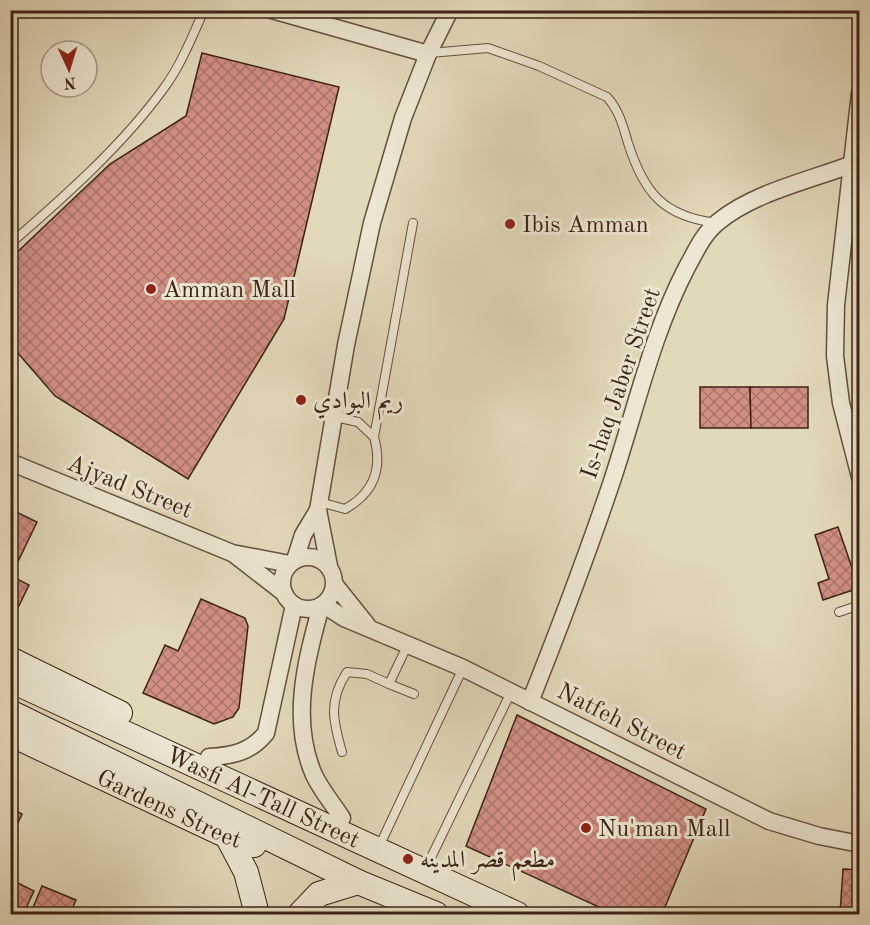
<svg xmlns="http://www.w3.org/2000/svg" width="870" height="925" font-family="'Old Standard TT',Amiri,serif">
	<style>
		.building { fill: url(#building-cross-hatch); stroke: #3c2314; stroke-width: 1.5 }
		.lines { fill: none; stroke-linecap: round; stroke-linejoin: round }
		.lane-casing { stroke: #66503d; stroke-width: 10 }
		.street-casing { stroke: #66503d; stroke-width: 19 }
		.secondary-casing { stroke: #3c2314; stroke-width: 26 }
		.lane { stroke: #ece6d2; stroke-width: 8 }
		.street { stroke: #ece6d2; stroke-width: 16 }
		.secondary { stroke: #ece6d2; stroke-width: 24 }
		.poi-dot { fill: #8f2418; stroke: #ece6d2; stroke-width: 2 }
		.labels { text-anchor: middle; stroke-width: 6; stroke-linejoin: round; paint-order: stroke }
		.poi-label { font-size: 24px; fill: #3c2314; stroke: #ece6d2; text-anchor: start }
		.street-label { font-size: 24px; fill: #3c2314; stroke: #ece6d2 }
	</style>
	<defs>
		<pattern id="building-cross-hatch" width="8" height="8" patternUnits="userSpaceOnUse" patternTransform="scale(1.5)"><rect width="8" height="8" fill="#d18f83"/><path d="M0 0l8 8M0 8l8-8" fill="none" stroke="#ab746a"/></pattern>
	</defs>
	<rect width="100%" height="100%" fill="#e2d9b9"/>
	<filter id="stains"><feTurbulence type="fractalNoise" baseFrequency=".00333" numOctaves="4"/><feColorMatrix values="0 0 0 0 .2 0 0 0 0 .09 0 0 0 0 .02 0 0 0 .5 -.17"/></filter>
	<radialGradient id="worn" r=".72"><stop offset=".6" stop-color="#630" stop-opacity="0"/><stop offset="1" stop-color="#630" stop-opacity=".3"/></radialGradient>
	<!-- building -->
	<g class="building">
		<polygon points="202,53 339,87 284,319 188,479 55,396 10,344 10,259 110,164 186,116"/>
		<polygon points="700,387 750,387 751,428 700,428"/>
		<polygon points="750,387 808,387 808,428 751,428"/>
		<polygon points="10,509 37,522 11,576 29,585 10,624"/>
		<polygon points="838,527 859,588 823,600 818,583 829,579 815,535"/>
		<polygon points="201,599 245,618 248,626 239,708 233,717 214,724 143,693 165,645 178,651"/>
		<polygon points="517,715 706,809 662,914 614,914 466,846"/>
		<polygon points="10,808 22,814 13,833 10,831"/>
		<polygon points="843,869 860,870 860,914 840,914"/>
		<polygon points="10,879 34,891 25,910 10,903"/>
		<polygon points="42,886 76,900 70,914 42,914 32,910"/>
	</g>
	<g class="lines">
		<defs>
			<g id="lane">
				<path d="M430,53L488,48L539,66L607,97C619,110 623,126 628,143C644,193 663,216 716,223"/>
				<path d="M10,244C64,197 122,146 164,88C181,65 192,37 204,10"/>
				<polyline points="335,417 358,422 374,437"/>
				<path d="M320,502L345,509C374,493 383,469 374,437L413,223"/>
				<polyline points="839,612 860,605"/>
				<polyline points="389,684 414,694"/>
				<path d="M342,752C333,721 328,701 347,672L367,674L389,684L408,644"/>
				<polyline points="378,849 463,668"/>
				<polyline points="425,870 511,692"/>
			</g>
			<g id="street">
				<polyline points="272,10 428,54"/>
				<polyline points="860,93 836,305 835,356 841,403 860,477"/>
				<polyline points="10,462 232,553 290,564"/>
				<polyline points="235,555 284,593"/>
				<circle cx="308" cy="583" r="26"/>
				<polyline points="295,560 303,535 318,510"/>
				<polyline points="329,566 318,510 346,345 372,223 403,118 428,54 450,10"/>
				<polyline points="335,585 367,625"/>
				<polyline points="324,605 344,618 463,668 769,821 819,836 860,844"/>
				<path d="M321,606C306,661 290,720 314,775C321,790 333,804 342,818"/>
				<path d="M530,702C559,629 587,555 612,481C636,409 652,334 687,267C696,251 703,234 718,222C753,193 807,181 850,165"/>
				<path d="M209,757C232,756 251,752 266,733L294,605"/>
			</g>
			<g id="secondary">
				<polyline points="10,659 120,713"/>
				<path id="s1" d="M10,680L517,914"/>
				<polyline points="10,712 358,882 436,914"/>
				<path id="s2" d="M10,734L227,836L254,845"/>
				<polyline points="227,836 246,872 257,914"/>
				<polyline points="300,914 319,894 358,882"/>
			</g>
		</defs>
		<!-- lane casing -->
		<use href="#lane" class="lane-casing"/>
		<!-- street casing -->
		<use href="#street" class="street-casing"/>
		<!-- secondary casing -->
		<use href="#secondary" class="secondary-casing"/>
		<!-- lane -->
		<use href="#lane" class="lane"/>
		<!-- street -->
		<use href="#street" class="street"/>
		<!-- secondary -->
		<use href="#secondary" class="secondary"/>
	</g>
	<!-- markers -->
	<g class="poi-dot">
		<circle cx="510" cy="224" r="6"/>
		<circle cx="151" cy="289" r="6"/>
		<circle cx="301" cy="400" r="6"/>
		<circle cx="586" cy="828" r="6"/>
		<circle cx="408" cy="859" r="6"/>
	</g>
	<g class="labels">
		<!-- poi labels -->
		<g class="poi-label">
			<text x="522" y="232">Ibis Amman</text>
			<text x="163" y="297">Amman Mall</text>
			<text x="313" y="408">ريم البوادي</text>
			<text x="598" y="836">Nu'man Mall</text>
			<text x="420" y="867">مطعم قصر المدينه</text>
		</g>
		<!-- street labels -->
		<g class="street-label">
			<text transform="translate(620 383) rotate(-71)" y="8">Is-haq Jaber Street</text>
			<text transform="translate(130 486) rotate(22)" y="8">Ajyad Street</text>
			<text transform="translate(622 721) rotate(27)" y="8">Natfeh Street</text>
			<text dy="8" stroke="none"><textPath href="#s1" startOffset="279">Wasfi Al-Tall Street</textPath></text>
			<text dy="8" stroke="none"><textPath href="#s2" startOffset="176">Gardens Street</textPath></text>
		</g>
	</g>
	<!-- margin -->
	<rect width="870" height="925" fill="none" stroke="#e2d9b9" stroke-width="36"/>
	<rect x="12" y="12" width="846" height="901" fill="none" stroke="#3c2314" stroke-width="3"/>
	<rect x="18" y="18" width="834" height="889" fill="none" stroke="#3c2314" stroke-width="1.5"/>
	<!-- north arrow -->
	<g transform="translate(69 69) rotate(176)"><circle r="28" fill="#ece6d2" stroke="#a69886" stroke-width="1.5"/>
	<path d="M0-4.5L10 22L0 15L-10 22Z" fill="#8f2418"/>
	<text y="-9" font-size="16" font-weight="bold" text-anchor="middle" fill="#3c2314">N</text>
	</g>
	<rect width="100%" height="100%" filter="url(#stains)"/>
	<rect width="100%" height="100%" fill="url(#worn)"/>
</svg>
